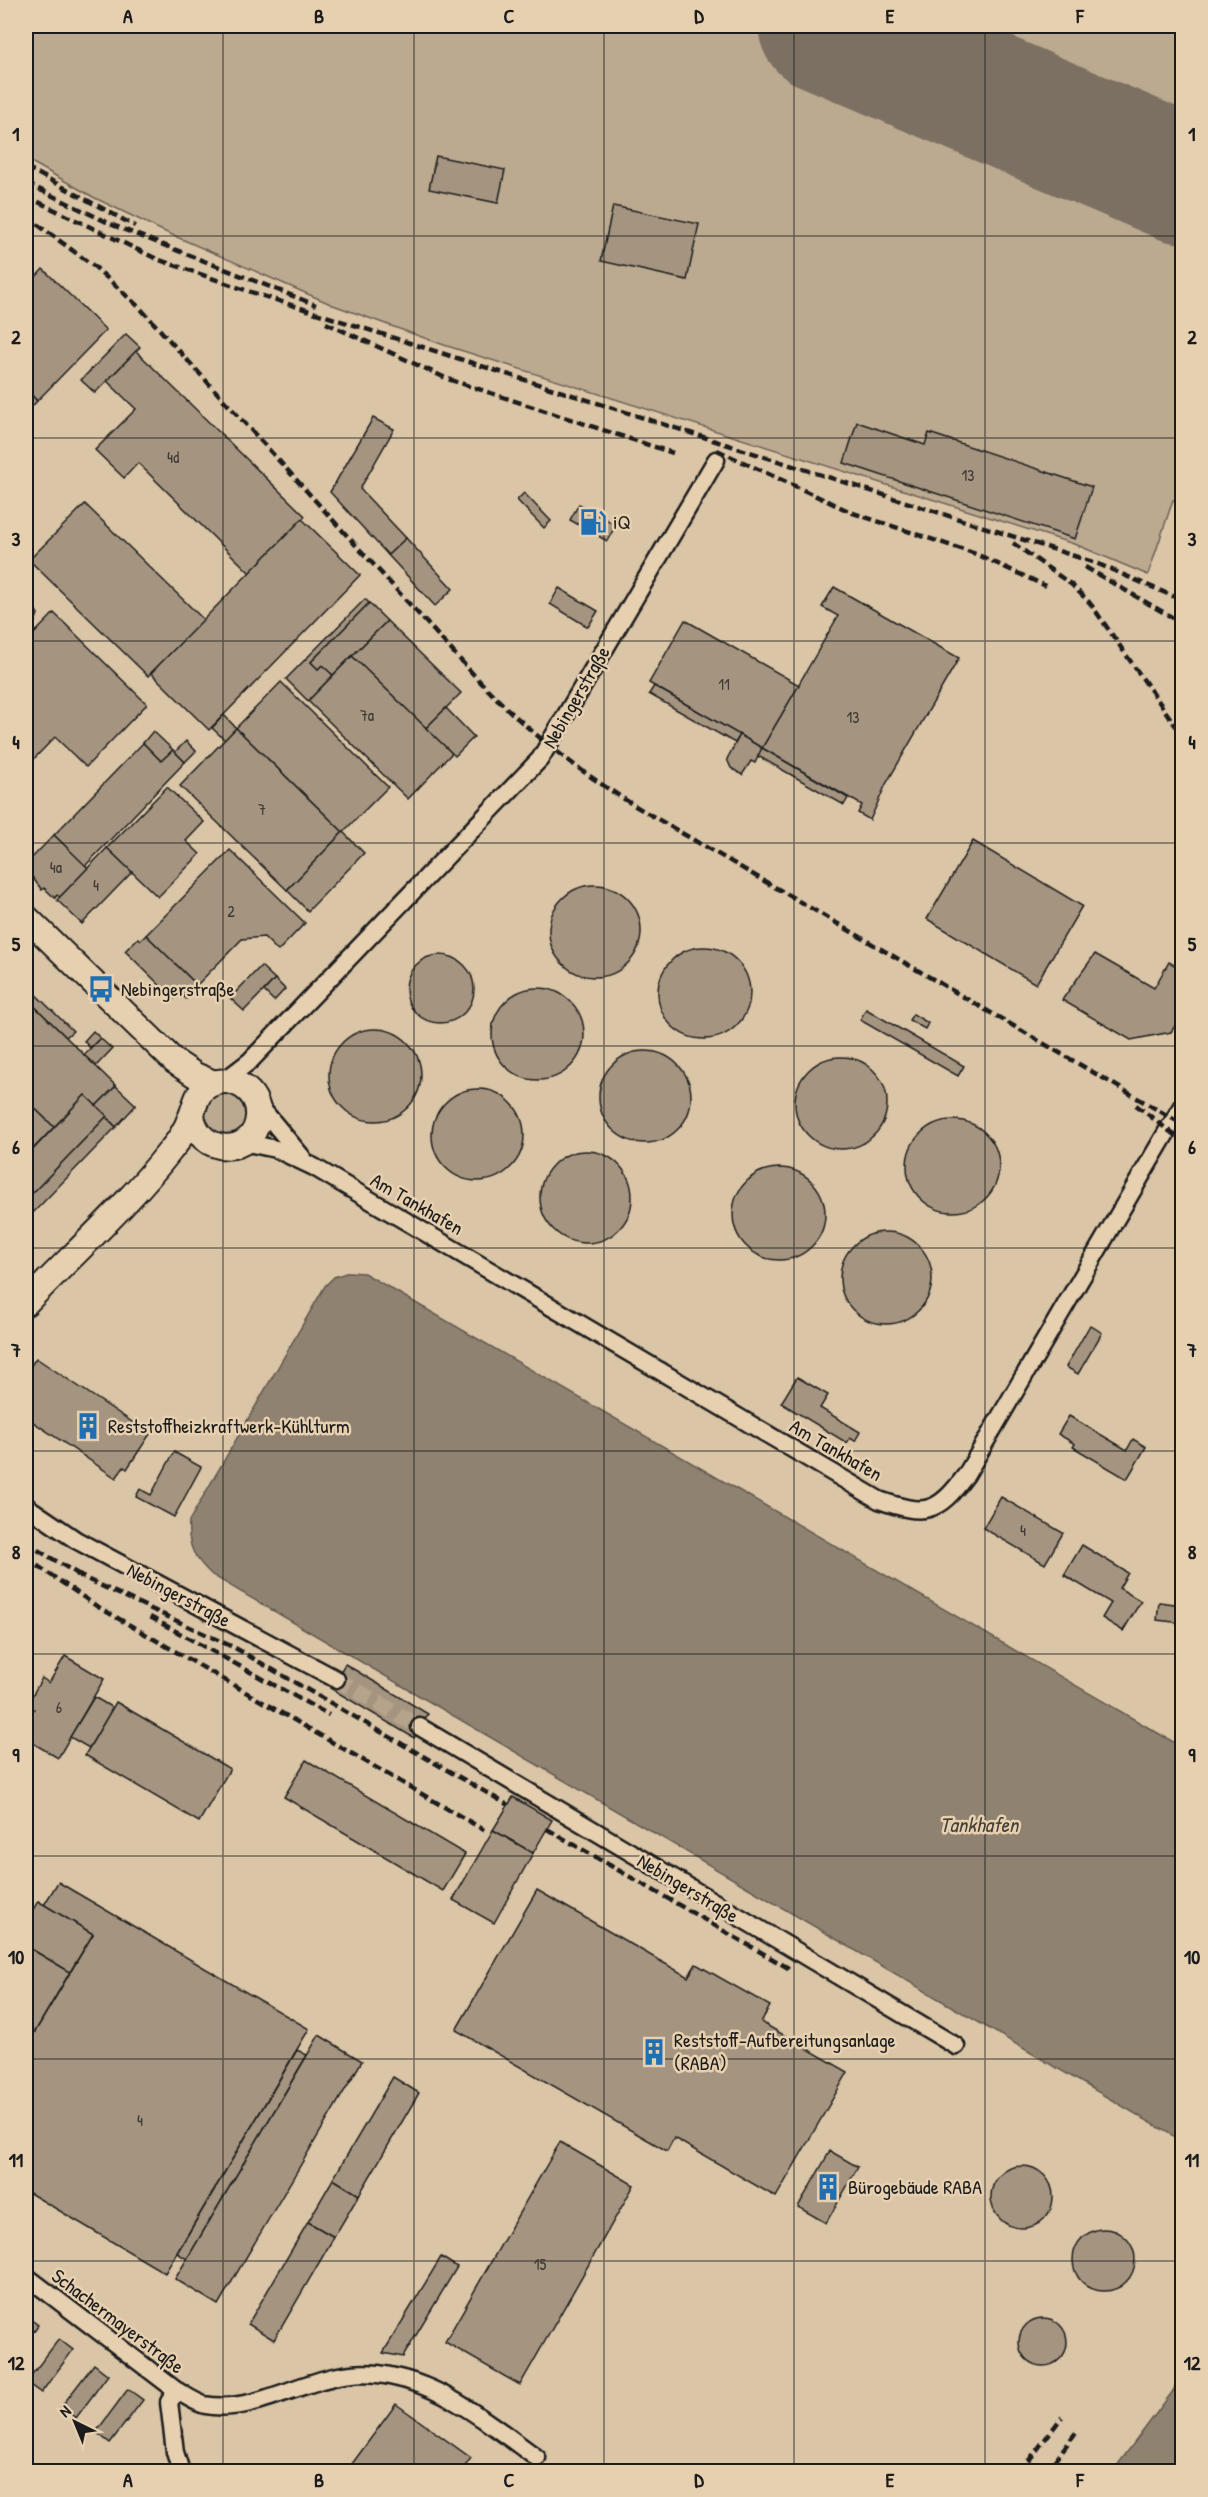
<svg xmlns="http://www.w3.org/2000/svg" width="1208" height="2497" font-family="'Patrick Hand',sans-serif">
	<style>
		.green { fill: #bba990; stroke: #6c6256; stroke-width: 1.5 }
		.water { fill: #8f8271; stroke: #61594f; stroke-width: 1.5 }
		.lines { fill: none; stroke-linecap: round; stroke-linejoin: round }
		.runway { stroke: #7c7062; stroke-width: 129 }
		.building { fill: #a59580; stroke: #1c1c1c; stroke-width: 1.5 }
		.street-tunnel { stroke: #b5a38b; stroke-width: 16; stroke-dasharray: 16 8; stroke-linecap: butt }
		.street-casing { stroke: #1c1c1c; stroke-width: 21 }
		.secondary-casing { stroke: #1c1c1c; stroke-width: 28 }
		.street { stroke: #e7d0b0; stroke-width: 16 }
		.secondary { stroke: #e7d0b0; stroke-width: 24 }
		.rail { stroke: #1c1c1c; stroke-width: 4.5; stroke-dasharray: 9 4.5; stroke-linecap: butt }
		.grid { fill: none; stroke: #1c1c1c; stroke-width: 1.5; stroke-opacity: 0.55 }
		.labels { text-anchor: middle; stroke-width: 5; stroke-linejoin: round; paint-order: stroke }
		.number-label { font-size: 16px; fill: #3e3a35 }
		.poi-label { font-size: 20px; fill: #1c1c1c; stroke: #e7d0b0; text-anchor: start }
		.street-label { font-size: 20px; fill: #1c1c1c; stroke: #e7d0b0 }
		.water-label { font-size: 21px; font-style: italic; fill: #44403a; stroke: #e7d0b0 }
		.neatline { fill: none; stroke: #1c1c1c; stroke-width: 2 }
		.grid-label { font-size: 20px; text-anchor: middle; font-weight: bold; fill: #1c1c1c }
	</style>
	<rect width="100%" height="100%" fill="#dbc5a7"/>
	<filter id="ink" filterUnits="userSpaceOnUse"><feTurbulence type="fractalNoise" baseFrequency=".0167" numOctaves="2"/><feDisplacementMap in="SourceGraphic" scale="12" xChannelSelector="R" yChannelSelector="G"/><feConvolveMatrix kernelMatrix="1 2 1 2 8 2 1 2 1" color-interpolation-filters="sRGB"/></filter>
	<g filter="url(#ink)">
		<!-- green -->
		<g class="green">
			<polygon points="26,26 1182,26 1182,502 1173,500 1148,575 1077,545 444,345 333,305 163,231 93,197 26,159"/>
			<circle cx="226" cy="1114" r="22"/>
		</g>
		<!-- water -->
		<g class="water">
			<path d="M349,1272L364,1273L1182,1747V2141L212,1575C194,1558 187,1546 189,1521L325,1286L334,1277Z"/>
			<polygon points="1182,2379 1182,2471 1113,2471"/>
		</g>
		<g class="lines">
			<!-- runway -->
			<polyline class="runway" points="823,26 1182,179"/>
		</g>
		<!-- building -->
		<g class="building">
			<polygon points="436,156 505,170 498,203 429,189"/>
			<polygon points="613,206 699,224 687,280 601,261"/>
			<polygon points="43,269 106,330 37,401 26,389 26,288"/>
			<polygon points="126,334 140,347 95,393 81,380"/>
			<polygon points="136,351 305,516 250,573 138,463 124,478 95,450 136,409 107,381"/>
			<polygon points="26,389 37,401 26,413"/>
			<polygon points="373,418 394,429 360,489 406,538 388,555 330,492"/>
			<polygon points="857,422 925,445 929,433 1092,487 1075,539 844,463"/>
			<polygon points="524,493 551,521 544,528 517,500"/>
			<polygon points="85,504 204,620 148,676 29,560"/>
			<polygon points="579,504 616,525 607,541 570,520"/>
			<polygon points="302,519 360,575 209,730 151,673"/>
			<polygon points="406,538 453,589 435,606 388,555"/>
			<polygon points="834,587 959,658 886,784 870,820 858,813 862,805 762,748 838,616 822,607"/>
			<polygon points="559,588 598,611 588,627 550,604"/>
			<polygon points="365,599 369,603 311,662 318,669 322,665 333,675 308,701 286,679"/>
			<polygon points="369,603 387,621 333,675 322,665 318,669 311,662"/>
			<polygon points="26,604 34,607 38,614 35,622 27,625"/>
			<polygon points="54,613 147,704 86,767 55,737 26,767 26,642"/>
			<polygon points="685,620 799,685 762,748 649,683"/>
			<polygon points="387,621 461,693 426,728 352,656"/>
			<polygon points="26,625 30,625 36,631 26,642"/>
			<polygon points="352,656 452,753 408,799 308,701"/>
			<polygon points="281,682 388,787 343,832 236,728"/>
			<polygon points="654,686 740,735 735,743 649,694"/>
			<polygon points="446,708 474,737 455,756 426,728"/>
			<polygon points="224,715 236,728 225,740 212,728"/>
			<polygon points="236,728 343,832 287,890 180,786"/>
			<polygon points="153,731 173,750 161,761 143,743"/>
			<polygon points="740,735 762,748 755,763 751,761 742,775 731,768 727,759"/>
			<polygon points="186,741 196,751 185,762 175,752"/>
			<polygon points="143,743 161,761 173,750 185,762 85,866 54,835"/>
			<polygon points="762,748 848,798 844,805 758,756"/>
			<polygon points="167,787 204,822 186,841 200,854 158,897 107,848"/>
			<polygon points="343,832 364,853 308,911 287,890"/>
			<polygon points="54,835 88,868 60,897 57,895 55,898 44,888 42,890 26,869 26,864"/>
			<polygon points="973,841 1082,906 1036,984 927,919"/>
			<polygon points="107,848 132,872 82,924 57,900"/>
			<polygon points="230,850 305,923 278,951 264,937 242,939 197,985 146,935"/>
			<circle cx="595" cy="931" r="46"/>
			<polygon points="146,935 198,986 186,999 180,993 174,999 125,951 138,938 141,940"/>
			<circle cx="704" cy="993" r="46"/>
			<polygon points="1095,954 1154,988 1169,962 1182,969 1182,1015 1171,1032 1131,1040 1062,1000"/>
			<circle cx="440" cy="989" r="34"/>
			<polygon points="261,966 275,979 244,1011 230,998"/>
			<polygon points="275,979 285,989 274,1001 264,991"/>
			<polygon points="26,985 73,1031 66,1037 26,998"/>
			<circle cx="538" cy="1034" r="46"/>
			<polygon points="26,998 116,1086 96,1106 85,1095 54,1127 26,1100"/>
			<polygon points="866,1009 964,1066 958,1076 860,1020"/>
			<polygon points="913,1014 928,1023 925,1029 909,1020"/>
			<circle cx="375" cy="1075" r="46"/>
			<polygon points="93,1031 100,1038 90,1048 84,1041"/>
			<polygon points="100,1038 112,1049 96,1066 84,1055"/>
			<circle cx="645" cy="1097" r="46"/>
			<circle cx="841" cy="1103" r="46"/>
			<polygon points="116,1086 136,1105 116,1127 96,1106"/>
			<circle cx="478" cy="1135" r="46"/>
			<polygon points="85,1095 107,1116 26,1200 26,1157"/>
			<polygon points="26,1100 54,1127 30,1152 26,1148"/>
			<polygon points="106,1117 116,1127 31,1215 26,1209 26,1200"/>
			<circle cx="953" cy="1166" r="46"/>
			<circle cx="586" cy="1197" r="46"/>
			<circle cx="779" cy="1214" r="46"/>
			<circle cx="886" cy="1278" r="46"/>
			<polygon points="1090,1325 1102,1333 1078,1374 1066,1367"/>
			<polygon points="36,1358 150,1434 127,1469 124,1467 116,1478 26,1417 26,1373"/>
			<polygon points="797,1377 828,1395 820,1408 860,1432 855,1441 850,1438 847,1443 781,1403"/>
			<polygon points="1069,1416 1127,1450 1133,1439 1146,1447 1127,1479 1073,1447 1075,1444 1058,1434"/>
			<polygon points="174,1452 201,1467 174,1517 136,1497 140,1489 151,1495"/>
			<polygon points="1001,1497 1063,1533 1045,1564 983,1528"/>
			<polygon points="1082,1545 1128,1573 1119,1588 1141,1601 1123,1631 1102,1618 1111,1603 1064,1575"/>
			<polygon points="1159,1602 1182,1605 1182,1623 1157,1620"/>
			<polygon points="65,1656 104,1679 58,1758 26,1739 26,1723 34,1709 27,1705 42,1678 49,1683"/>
			<polygon points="345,1664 428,1714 414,1738 330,1688"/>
			<polygon points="94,1697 113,1708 89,1748 70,1737"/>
			<polygon points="116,1702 230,1769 199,1822 85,1755"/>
			<polygon points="306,1760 465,1854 443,1891 284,1797"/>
			<polygon points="513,1797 552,1820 533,1853 493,1830"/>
			<polygon points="493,1830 533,1853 494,1923 453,1900"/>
			<polygon points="58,1882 309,2029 165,2273 26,2191 26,2047 93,1934 44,1905"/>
			<polygon points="537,1890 688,1977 696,1964 770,2006 761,2022 848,2072 776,2197 674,2138 667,2151 456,2030"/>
			<polygon points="38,1901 93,1934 70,1972 26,1946 26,1922"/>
			<polygon points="26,1946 70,1972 33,2035 26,2031"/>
			<polygon points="319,2035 362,2061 218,2305 175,2279"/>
			<polygon points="297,2050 307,2055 187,2259 177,2253"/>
			<polygon points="393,2077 419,2093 359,2195 333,2179"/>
			<polygon points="560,2142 634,2185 520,2385 445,2342"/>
			<polygon points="830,2151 858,2167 826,2223 798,2207"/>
			<circle cx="1022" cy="2197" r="31"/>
			<polygon points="333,2179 359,2195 334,2237 308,2222"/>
			<polygon points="308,2222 334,2237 274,2340 248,2324"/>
			<circle cx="1104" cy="2260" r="31"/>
			<polygon points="441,2257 457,2267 403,2357 383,2353"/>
			<polygon points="26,2316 38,2325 26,2342"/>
			<circle cx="1043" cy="2342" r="24"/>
			<polygon points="59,2339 73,2350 41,2393 26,2382"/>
			<polygon points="94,2364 108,2375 76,2418 61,2407"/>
			<polygon points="128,2389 143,2400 110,2443 96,2432"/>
			<polygon points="396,2404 471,2458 461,2472 346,2472"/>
		</g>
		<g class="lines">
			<!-- street-tunnel -->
			<polyline class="street-tunnel" points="336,1679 420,1727"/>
			<defs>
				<g id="street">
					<polyline points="224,1081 250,1061 540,759 716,460"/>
					<polyline points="257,1103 302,1157"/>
					<path d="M243,1142L276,1149L314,1167L879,1500C925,1516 937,1514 966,1475L1182,1106"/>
					<polyline points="26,1506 76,1540 336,1679"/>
					<polyline points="420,1727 956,2046"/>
					<path d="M26,2276L177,2391C185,2395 196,2403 205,2405C261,2416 317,2366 378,2374C441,2382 487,2422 537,2458"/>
					<polyline points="177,2391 169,2402 175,2452 181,2472"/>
				</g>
				<g id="secondary">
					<polyline points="26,917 174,1061 195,1075 214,1083"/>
					<path d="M26,1303C74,1253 127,1206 170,1151C179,1141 186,1129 191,1116C196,1104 196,1093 208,1086C232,1072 260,1091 258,1117C255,1158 196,1156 192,1114"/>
				</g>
			</defs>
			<!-- street casing -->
			<use href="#street" class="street-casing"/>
			<!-- secondary casing -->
			<use href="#secondary" class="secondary-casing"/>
			<!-- street -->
			<use href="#street" class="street"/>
			<!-- secondary -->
			<use href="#secondary" class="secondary"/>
			<!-- rail -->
			<g class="rail">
				<polyline points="26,167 135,226"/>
				<polyline points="26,183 115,226 316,305"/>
				<polyline points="26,196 157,259 254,293 1096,563 1182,600"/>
				<path d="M26,216L95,267L140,308L474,675C523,728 575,769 637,807L1182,1124"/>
				<polyline points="326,323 448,379 673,453"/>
				<polyline points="717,450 853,513 976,554 1046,586"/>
				<polyline points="1013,543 1072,585 1090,603 1182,735"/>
				<polyline points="1085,567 1182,623"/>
				<polyline points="1136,1105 1182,1141"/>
				<polyline points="26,1543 83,1577"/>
				<polyline points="26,1558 95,1605 484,1830"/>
				<polyline points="76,1574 235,1648 508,1805"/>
				<polyline points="150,1617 329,1715"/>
				<polyline points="547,1829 790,1969"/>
				<polyline points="1020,2472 1062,2417"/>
				<polyline points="1046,2472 1077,2431"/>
			</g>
		</g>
	</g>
	<!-- grid -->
	<path class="grid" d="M223,26V2472M414,26V2472M604,26V2472M794,26V2472M985,26V2472M26,236H1182M26,438H1182M26,641H1182M26,843H1182M26,1046H1182M26,1248H1182M26,1451H1182M26,1654H1182M26,1856H1182M26,2059H1182M26,2261H1182"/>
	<!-- icons -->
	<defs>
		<symbol id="fuel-bare" viewBox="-9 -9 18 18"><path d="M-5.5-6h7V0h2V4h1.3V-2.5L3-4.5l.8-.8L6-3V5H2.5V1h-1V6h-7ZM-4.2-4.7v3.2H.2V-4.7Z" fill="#1f6fb2" stroke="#e7d0b0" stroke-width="2.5" paint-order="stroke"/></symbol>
		<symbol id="bus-bare" viewBox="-9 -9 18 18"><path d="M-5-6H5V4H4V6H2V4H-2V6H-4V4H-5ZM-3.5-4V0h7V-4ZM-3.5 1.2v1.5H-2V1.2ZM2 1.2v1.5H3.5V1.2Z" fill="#1f6fb2" stroke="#e7d0b0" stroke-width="2.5" paint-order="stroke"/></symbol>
		<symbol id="building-bare" viewBox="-9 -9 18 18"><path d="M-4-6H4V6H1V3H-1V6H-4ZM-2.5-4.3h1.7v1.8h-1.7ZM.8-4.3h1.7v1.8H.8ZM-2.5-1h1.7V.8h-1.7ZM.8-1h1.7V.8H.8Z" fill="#1f6fb2" stroke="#e7d0b0" stroke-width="2.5" paint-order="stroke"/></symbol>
	</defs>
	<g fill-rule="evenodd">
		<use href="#fuel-bare" x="574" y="503" width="38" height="38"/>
		<use href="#bus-bare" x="82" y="970" width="38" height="38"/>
		<use href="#building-bare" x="69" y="1407" width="38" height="38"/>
		<use href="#building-bare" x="635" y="2033" width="38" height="38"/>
		<use href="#building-bare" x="809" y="2168" width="38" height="38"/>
	</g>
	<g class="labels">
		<!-- number labels -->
		<g class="number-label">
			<text x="173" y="463">4d</text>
			<text x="968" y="481">13</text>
			<text x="724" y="690">11</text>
			<text x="367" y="721">7a</text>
			<text x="853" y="723">13</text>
			<text x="262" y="815">7</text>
			<text x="56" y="873">4a</text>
			<text x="96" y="891">4</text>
			<text x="231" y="917">2</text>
			<text x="1023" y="1536">4</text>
			<text x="59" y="1713">6</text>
			<text x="140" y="2126">4</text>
			<text x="540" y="2270">15</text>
		</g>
		<!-- poi labels -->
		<g class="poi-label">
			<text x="613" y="529">iQ</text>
			<text x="121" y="996">Nebingerstraße</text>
			<text x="108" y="1433">Reststoffheizkraftwerk-Kühlturm</text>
			<text x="674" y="2047">Reststoff-Aufbereitungsanlage<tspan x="674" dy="23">(RABA)</tspan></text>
			<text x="848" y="2194">Bürogebäude RABA</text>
		</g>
		<!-- street labels -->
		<g class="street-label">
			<text transform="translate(576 697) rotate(-60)" y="7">Nebingerstraße</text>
			<text transform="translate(417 1204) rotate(30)" y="7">Am Tankhafen</text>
			<text transform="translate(836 1450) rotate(30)" y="7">Am Tankhafen</text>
			<text transform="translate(179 1595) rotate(28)" y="7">Nebingerstraße</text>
			<text transform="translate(688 1888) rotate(31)" y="7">Nebingerstraße</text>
			<text transform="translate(118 2321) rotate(37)" y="7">Schachermayerstraße</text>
		</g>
		<!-- water labels -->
		<g class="water-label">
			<text x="979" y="1832">Tankhafen</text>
		</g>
	</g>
	<!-- margin -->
	<rect width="1208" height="2497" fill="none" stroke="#e7d0b0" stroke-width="66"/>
	<!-- north arrow -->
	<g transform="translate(75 2422) rotate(317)" stroke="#e7d0b0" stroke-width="4.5" paint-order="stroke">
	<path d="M0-4.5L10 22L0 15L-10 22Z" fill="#1c1c1c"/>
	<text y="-9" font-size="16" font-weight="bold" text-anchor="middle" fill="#1c1c1c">N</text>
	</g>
	<rect x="33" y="33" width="1142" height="2431" class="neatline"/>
	<g class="grid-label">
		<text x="128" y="23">A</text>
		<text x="319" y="23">B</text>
		<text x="509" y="23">C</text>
		<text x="699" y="23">D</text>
		<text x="890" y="23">E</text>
		<text x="1080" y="23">F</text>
		<text x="16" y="141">1</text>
		<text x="1192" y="141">1</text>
		<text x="16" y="344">2</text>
		<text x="1192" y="344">2</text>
		<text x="16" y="546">3</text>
		<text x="1192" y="546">3</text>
		<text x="16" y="749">4</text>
		<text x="1192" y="749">4</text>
		<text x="16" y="951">5</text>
		<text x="1192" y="951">5</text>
		<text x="16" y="1154">6</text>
		<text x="1192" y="1154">6</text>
		<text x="16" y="1357">7</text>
		<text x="1192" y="1357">7</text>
		<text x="16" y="1559">8</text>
		<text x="1192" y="1559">8</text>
		<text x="16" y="1762">9</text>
		<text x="1192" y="1762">9</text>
		<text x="16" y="1964">10</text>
		<text x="1192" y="1964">10</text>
		<text x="16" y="2167">11</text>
		<text x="1192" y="2167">11</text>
		<text x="16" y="2370">12</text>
		<text x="1192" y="2370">12</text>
		<text x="128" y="2487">A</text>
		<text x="319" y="2487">B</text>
		<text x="509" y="2487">C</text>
		<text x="699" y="2487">D</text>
		<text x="890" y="2487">E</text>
		<text x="1080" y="2487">F</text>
	</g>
</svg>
